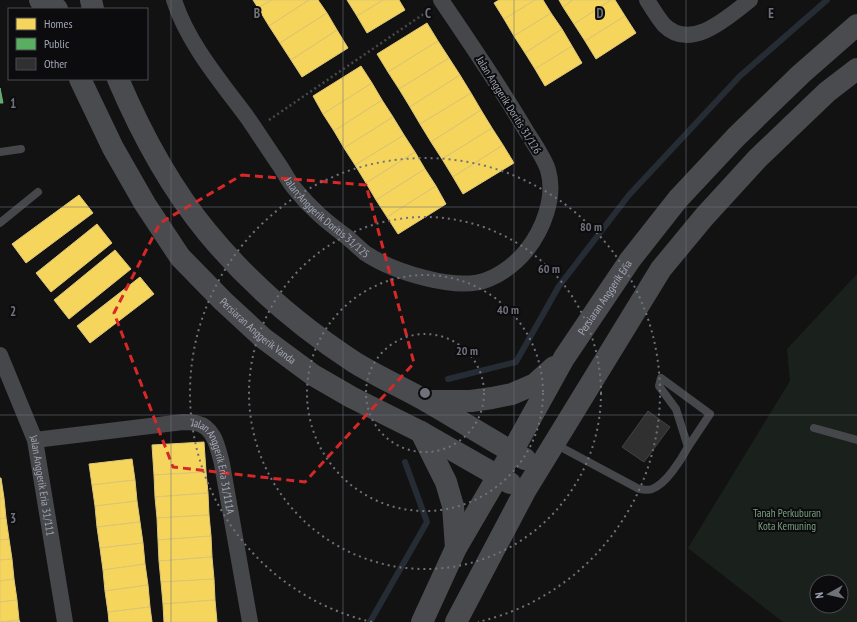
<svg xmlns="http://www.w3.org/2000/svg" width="857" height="622" font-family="'PT Sans Narrow',sans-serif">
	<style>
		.green { fill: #1a211c; fill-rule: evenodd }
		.homes { fill: #f6d55c; stroke: #ddc776 }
		.public { fill: #5aae61; stroke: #70ac7a }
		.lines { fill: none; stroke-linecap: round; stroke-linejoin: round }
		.stream { stroke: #252c34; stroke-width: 6 }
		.building { fill: #303031; stroke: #404246 }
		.path { stroke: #48484d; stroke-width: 2.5; stroke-dasharray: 2 3; stroke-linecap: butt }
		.lane { stroke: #46474b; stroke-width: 8 }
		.street { stroke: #46474b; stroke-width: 16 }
		.secondary { stroke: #4a4b4f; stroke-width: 22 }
		.marked { fill: none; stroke: #d62828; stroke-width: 3; stroke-dasharray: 8 5; stroke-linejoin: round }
		.grid { fill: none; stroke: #70727b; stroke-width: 1; stroke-opacity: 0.55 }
		.ring { fill: none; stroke: #70727b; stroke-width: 2; stroke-dasharray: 2 4 }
		.labels { text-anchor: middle; stroke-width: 4; stroke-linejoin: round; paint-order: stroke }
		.street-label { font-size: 11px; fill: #a2a6b4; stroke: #0c0c0e }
		.park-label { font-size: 11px; fill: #78a07d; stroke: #0c0c0e }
		.grid-label { font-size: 13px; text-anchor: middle; font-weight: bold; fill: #70727b; stroke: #0c0c0e; stroke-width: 4; stroke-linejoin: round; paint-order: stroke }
		.centre { fill: #70727b; stroke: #0c0c0e; stroke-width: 2 }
		.ring-label { font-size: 12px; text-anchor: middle; font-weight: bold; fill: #70727b; stroke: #0c0c0e; stroke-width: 4; stroke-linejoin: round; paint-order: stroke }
	</style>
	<rect width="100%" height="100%" fill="#121212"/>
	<!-- green -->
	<path class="green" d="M857,274V622H783L688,548L790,381L787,349ZM817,582H841V606H817Z"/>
	<!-- homes -->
	<g class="homes">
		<polygon points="253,0 272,0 258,8"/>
		<polygon points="272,0 309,0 269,26 258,8"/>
		<polygon points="309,0 318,0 327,13 280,43 269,26"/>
		<polygon points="347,0 383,0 357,16"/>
		<polygon points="383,0 399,0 405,10 367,33 357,16"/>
		<polygon points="499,0 535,0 504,19 494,3"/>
		<polygon points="535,0 543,0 551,13 514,36 504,19"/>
		<polygon points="559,0 573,0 563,7"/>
		<polygon points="573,0 611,0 574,24 563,7"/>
		<polygon points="611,0 615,0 625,16 585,41 574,24"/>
		<polygon points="327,13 337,30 291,60 280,43"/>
		<polygon points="551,13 562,29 525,53 514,36"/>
		<polygon points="625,16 636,33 596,59 585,41"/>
		<polygon points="427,23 438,41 388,72 377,54"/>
		<polygon points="562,29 572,46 535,69 525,53"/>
		<polygon points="337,30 348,48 302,77 291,60"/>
		<polygon points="438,41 449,58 399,89 388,72"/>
		<polygon points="572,46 582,63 545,86 535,69"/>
		<polygon points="449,58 460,75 410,107 399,89"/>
		<polygon points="361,66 372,83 323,114 313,96"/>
		<polygon points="460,75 471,93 420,124 410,107"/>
		<polygon points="372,83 382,100 334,131 323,114"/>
		<polygon points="471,93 481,110 431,142 420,124"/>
		<polygon points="382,100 393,117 344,148 334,131"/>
		<polygon points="481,110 492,128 442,159 431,142"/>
		<polygon points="393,117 404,135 355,165 344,148"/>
		<polygon points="492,128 503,145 453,177 442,159"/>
		<polygon points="404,135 415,152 366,183 355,165"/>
		<polygon points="503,145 514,163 463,194 453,177"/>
		<polygon points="415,152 425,169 376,200 366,183"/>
		<polygon points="425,169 436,186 387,217 376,200"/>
		<polygon points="436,186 446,204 398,234 387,217"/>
		<polygon points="79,195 93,213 26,263 12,244"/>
		<polygon points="97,224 112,243 51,292 36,273"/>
		<polygon points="115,250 131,269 69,319 54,300"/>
		<polygon points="140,277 154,294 90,343 77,326"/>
		<polygon points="204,442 206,472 154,475 152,445"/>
		<polygon points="132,459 135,480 92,485 89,464"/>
		<polygon points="206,472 208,493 155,497 154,475"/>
		<polygon points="0,478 1,478 4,498 0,499"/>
		<polygon points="135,480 137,501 95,506 92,485"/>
		<polygon points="208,493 209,515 157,518 155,497"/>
		<polygon points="4,498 6,518 0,519 0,499"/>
		<polygon points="137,501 140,522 97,527 95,506"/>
		<polygon points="209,515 211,536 158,540 157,518"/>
		<polygon points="6,518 9,539 0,540 0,519"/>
		<polygon points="140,522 143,543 100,548 97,527"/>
		<polygon points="211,536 212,557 159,561 158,540"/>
		<polygon points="9,539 12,559 0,560 0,540"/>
		<polygon points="143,543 145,564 103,570 100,548"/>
		<polygon points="212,557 214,579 161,582 159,561"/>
		<polygon points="12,559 14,579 0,581 0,560"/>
		<polygon points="145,564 148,585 105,591 103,570"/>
		<polygon points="14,579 17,600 0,602 0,581"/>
		<polygon points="214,579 215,600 163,604 161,582"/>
		<polygon points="148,585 150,607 108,612 105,591"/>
		<polygon points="17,600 19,620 0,622 0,602"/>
		<polygon points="215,600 217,622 164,622 163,604"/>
		<polygon points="150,607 152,622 109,622 108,612"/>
		<polygon points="19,620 20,622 3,622"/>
	</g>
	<!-- public -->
	<polygon class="public" points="0,88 3,103 0,103"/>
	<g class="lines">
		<!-- stream -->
		<g class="stream">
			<polyline points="448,379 516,362 559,286 629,195 740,76 827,0"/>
			<polyline points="370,622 427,522 405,462"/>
		</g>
	</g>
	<!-- building -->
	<polygon class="building" points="648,411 670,427 644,462 622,447"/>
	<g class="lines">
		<!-- path -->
		<polyline class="path" points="269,120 428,11"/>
		<!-- lane -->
		<g class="lane">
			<polyline points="0,152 21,149"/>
			<polyline points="0,223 38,192"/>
			<polygon points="661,378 710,414 688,447 676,409 659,386"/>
			<polyline points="814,428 857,440"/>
			<path d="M555,444L639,489C643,489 648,491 652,489C666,484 681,460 688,447"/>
		</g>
		<!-- street -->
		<g class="street">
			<path id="s1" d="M174,0C187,42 221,82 247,117C258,133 269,150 280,166C285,174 289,182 295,189C311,209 327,222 347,237C353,242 359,248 365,253C392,271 457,293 489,279C503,273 516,263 526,251C543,230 556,197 548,170C544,157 532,141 525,129C499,85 470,43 441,0"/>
			<path d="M647,0C652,8 658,18 664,25C691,52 728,17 750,0"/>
			<path id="s2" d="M0,355L35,440L65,622"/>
			<path id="s3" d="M35,440L183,422C187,422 192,422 196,423C215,427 218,449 222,464L250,622"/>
		</g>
		<!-- secondary -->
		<g class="secondary">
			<polyline points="40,0 57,9"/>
			<polyline points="91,0 93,9"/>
			<path id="s4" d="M80,79L113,148L145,204L180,257L223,301L263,338L313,375L351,397L421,432L510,483"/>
			<path d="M118,79C141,133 170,187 207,232C249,283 299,326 354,362C378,377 404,388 428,402C461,421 492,441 525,459"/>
			<polyline points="427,401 471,401 492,398 512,394 535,384 554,367"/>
			<polyline points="421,432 446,482 453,506 456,548"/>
			<path id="s5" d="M422,622L456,548L512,452L564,358L630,260L678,199L736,137L801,74L857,25"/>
			<polyline points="456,622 525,491 661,269 704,217 758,158 827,92 857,69"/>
		</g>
	</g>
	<!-- marked area -->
	<path class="marked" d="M242,175L366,185L414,363L305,482L173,467L114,313L160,223Z"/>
	<!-- grid -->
	<path class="grid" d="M171,0V622M343,0V622M514,0V622M686,0V622M0,207H857M0,415H857"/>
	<!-- distance rings -->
	<g class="ring">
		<circle cx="425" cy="393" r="59"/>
		<circle cx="425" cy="393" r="118"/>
		<circle cx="425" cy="393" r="176"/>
		<path d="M372 622A235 235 0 1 1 478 622"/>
	</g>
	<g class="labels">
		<!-- street labels -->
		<g class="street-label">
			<text transform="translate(509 105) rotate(58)" y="4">Jalan Anggerik Doritis 31/126</text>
			<text dy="4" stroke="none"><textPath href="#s1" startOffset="268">Jalan Anggerik Doritis 31/125</textPath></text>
			<text dy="4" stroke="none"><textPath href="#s5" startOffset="373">Persiaran Anggerik Eria</textPath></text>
			<text dy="4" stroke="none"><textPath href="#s4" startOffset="312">Persiaran Anggerik Vanda</textPath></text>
			<text dy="4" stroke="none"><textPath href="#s3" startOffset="211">Jalan Anggerik Eria 31/111A</textPath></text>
			<text dy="4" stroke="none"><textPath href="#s2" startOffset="138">Jalan Anggerik Eria 31/111</textPath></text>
		</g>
		<!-- park labels -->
		<g class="park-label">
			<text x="787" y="517">Tanah Perkuburan<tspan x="787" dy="13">Kota Kemuning</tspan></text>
		</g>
	</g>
	<g class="grid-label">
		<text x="257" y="18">B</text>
		<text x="428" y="18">C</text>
		<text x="600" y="18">D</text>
		<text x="771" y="18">E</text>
		<text x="13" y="108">1</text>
		<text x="13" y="316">2</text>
		<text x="13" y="523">3</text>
	</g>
	<circle cx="425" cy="393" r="6" class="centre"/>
	<g class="ring-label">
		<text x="591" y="231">80 m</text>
		<text x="549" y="273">60 m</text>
		<text x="508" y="314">40 m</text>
		<text x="467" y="355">20 m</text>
	</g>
	<!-- legend -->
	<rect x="8" y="8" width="140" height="72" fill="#0c0c0e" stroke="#484a50"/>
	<rect x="16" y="18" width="20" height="12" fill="#f6d55c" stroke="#484a50"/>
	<text x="44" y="28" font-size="12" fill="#a2a6b4">Homes</text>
	<rect x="16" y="38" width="20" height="12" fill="#5aae61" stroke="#484a50"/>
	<text x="44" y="48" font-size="12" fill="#a2a6b4">Public</text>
	<rect x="16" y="58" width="20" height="12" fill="#303031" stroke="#484a50"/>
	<text x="44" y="68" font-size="12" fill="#a2a6b4">Other</text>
	<!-- north arrow -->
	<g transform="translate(829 594) rotate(262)"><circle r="19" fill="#0c0c0e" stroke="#484a50"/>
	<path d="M0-3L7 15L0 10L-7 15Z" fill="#70727b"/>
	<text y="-6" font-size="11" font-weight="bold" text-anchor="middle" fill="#a2a6b4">N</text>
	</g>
</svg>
